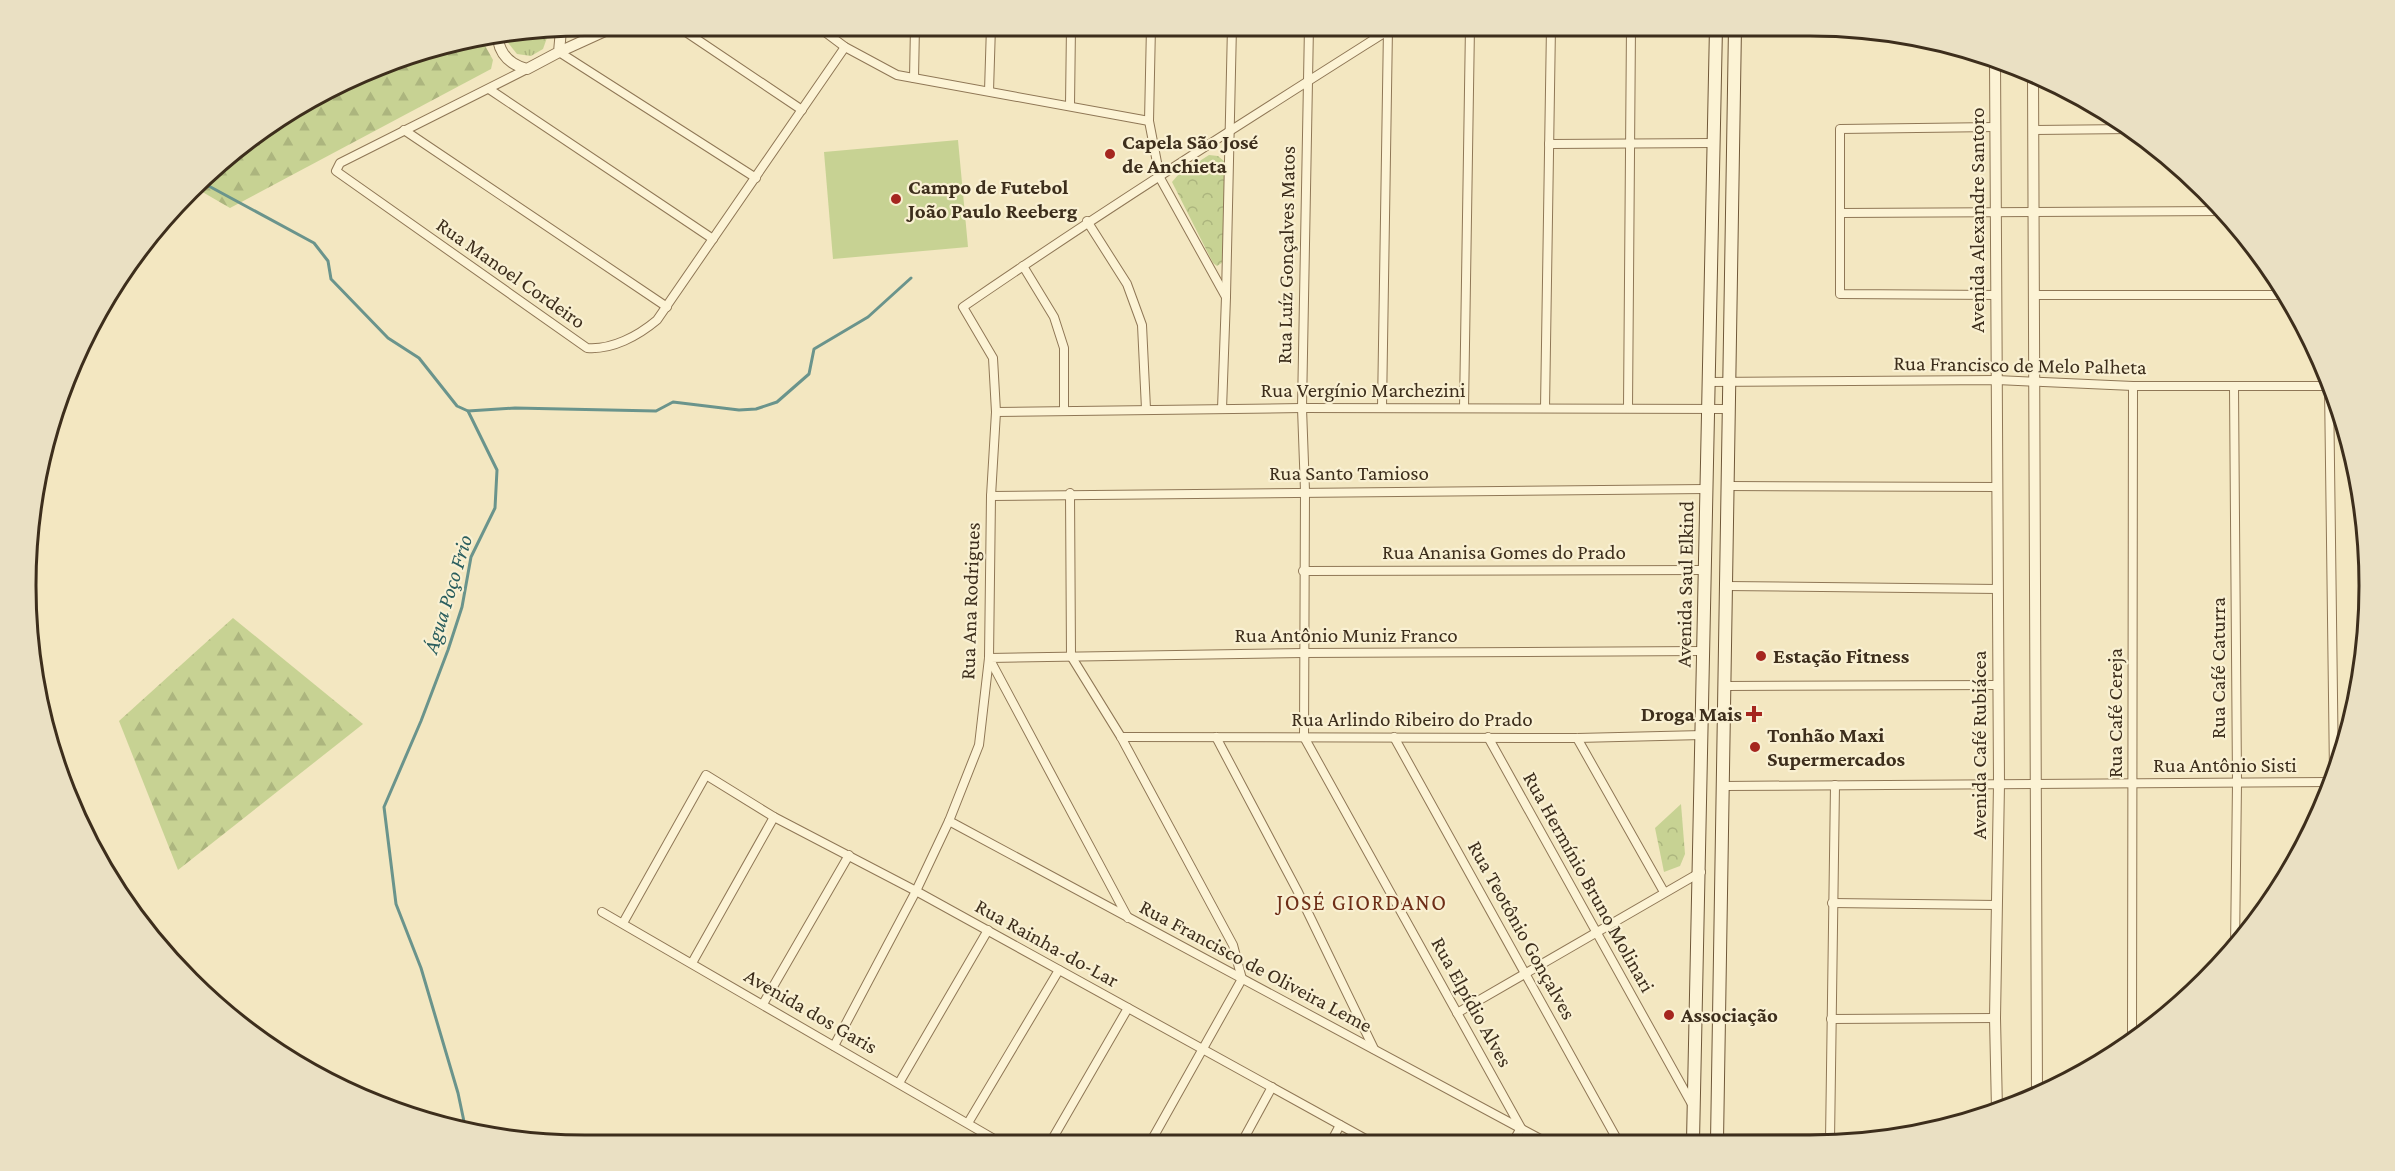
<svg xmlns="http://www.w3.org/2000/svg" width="2395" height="1171" font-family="'Crimson Pro',serif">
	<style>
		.grass { fill: url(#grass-tufts) }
		.forest { fill: url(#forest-firs) }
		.park { fill: url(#park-crowns) }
		.garden { fill: #c7d293 }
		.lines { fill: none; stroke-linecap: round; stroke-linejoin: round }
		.stream { stroke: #6a948c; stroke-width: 3 }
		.minor-casing { stroke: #8f7756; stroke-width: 10 }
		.tertiary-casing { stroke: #8f7756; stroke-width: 12 }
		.secondary-casing { stroke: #705839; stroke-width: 14 }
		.minor { stroke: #fcf3d5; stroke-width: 8 }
		.tertiary { stroke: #fcf3d5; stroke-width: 10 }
		.secondary { stroke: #fcf3d5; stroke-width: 12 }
		.poi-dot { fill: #a5261f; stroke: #f9f0d2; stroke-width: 2 }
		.labels { text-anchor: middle; stroke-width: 4.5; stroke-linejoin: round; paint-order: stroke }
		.poi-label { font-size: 21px; font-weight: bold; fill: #3d2e1c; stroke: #f9f0d2; text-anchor: start }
		.street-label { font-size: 21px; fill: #3d2e1c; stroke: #f9f0d2 }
		.water-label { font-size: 22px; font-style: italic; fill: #2a5e5e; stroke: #f9f0d2 }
		.neighbourhood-label { font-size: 22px; letter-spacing: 1.5px; fill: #6e2e17; stroke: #f9f0d2 }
		.rim { fill: none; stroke: #3d2e1c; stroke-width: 3 }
	</style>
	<defs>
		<pattern id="grass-tufts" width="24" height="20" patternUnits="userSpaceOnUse" patternTransform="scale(1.5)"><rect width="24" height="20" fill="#c7d293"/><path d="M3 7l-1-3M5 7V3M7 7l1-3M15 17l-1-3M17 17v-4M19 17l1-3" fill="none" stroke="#acb57e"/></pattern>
		<pattern id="forest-firs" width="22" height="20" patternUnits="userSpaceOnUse" patternTransform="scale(1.5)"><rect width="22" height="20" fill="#c7d293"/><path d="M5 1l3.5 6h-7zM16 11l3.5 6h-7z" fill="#acb57e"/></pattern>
		<pattern id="park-crowns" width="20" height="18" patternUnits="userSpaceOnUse" patternTransform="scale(1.5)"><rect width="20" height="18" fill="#c7d293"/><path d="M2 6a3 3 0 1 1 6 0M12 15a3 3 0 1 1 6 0" fill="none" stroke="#acb57e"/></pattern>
	</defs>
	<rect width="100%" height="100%" fill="#f3e7c1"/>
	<!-- grass -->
	<polygon class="grass" points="549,32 543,49 531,56 517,54 505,39"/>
	<!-- forest -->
	<g class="forest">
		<polygon points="483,42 493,60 491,69 230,208 199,190 244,141 405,55"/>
		<polygon points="233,618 363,724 178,870 119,721"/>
		<polygon points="121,884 211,997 189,981"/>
	</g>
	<!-- park -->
	<g class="park">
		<polygon points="1209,155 1218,156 1225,162 1223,262 1217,266 1213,263 1172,182 1178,175"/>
		<polygon points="1681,804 1685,854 1680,866 1664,872 1655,828"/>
	</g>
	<!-- garden -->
	<polygon class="garden" points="958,140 968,247 833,259 824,152"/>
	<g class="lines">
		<!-- stream -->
		<g class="stream">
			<polyline points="205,184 314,243 328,261 331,279 388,338 419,358 457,406 468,411 497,470 495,508 471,557 462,607 448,650 421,721 384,807 396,904 421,968 458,1093 466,1131"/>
			<polyline points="468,411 515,408 656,411 673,402 739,410 756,409 777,402 809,374 814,349 868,317 911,278"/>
		</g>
		<defs>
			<g id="minor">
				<polyline points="677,26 802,110"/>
				<polyline points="817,26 845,47 897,75 1149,121"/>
				<polyline points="1151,26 1149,121 1160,178 1226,297 1222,409"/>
				<polyline points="1309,26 1302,408 1305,491 1304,737 1521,1128 1513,1142"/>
				<polyline points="1735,31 1882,33"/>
				<polyline points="559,52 756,178"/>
				<path d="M527,69L340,163L336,171L587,348C612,350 638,336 657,320L845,47"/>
				<polyline points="914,78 915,26"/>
				<polyline points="489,89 713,239"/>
				<polyline points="989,91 991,26"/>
				<polyline points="1070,105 1071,26"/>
				<polyline points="1995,127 1840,129 1840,294 1997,295"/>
				<polyline points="404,130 667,307"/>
				<polyline points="2034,130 2131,129"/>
				<polyline points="1549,144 1714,143"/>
				<polyline points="1840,213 2225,211"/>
				<polyline points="1087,221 1127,284 1142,325 1146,409"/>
				<polyline points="1023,266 1054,317 1064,348 1064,410"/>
				<polyline points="2035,295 2287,295"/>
				<polyline points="1226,296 1232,26"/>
				<polyline points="1708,382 1997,380 2133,386 2331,386"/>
				<polyline points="2329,386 2334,774"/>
				<polyline points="2234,387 2237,783 2235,948"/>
				<polyline points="1382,408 1388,28"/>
				<polyline points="1464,408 1470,26"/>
				<polyline points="1545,408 1551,26"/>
				<polyline points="1628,408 1631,26"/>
				<polyline points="996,412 1302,408 1729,409"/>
				<polyline points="1728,486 1998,487"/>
				<polyline points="1070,493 1071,656 1121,737 1233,945 1242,979 1150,1143"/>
				<polyline points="991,496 1706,489"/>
				<polyline points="1303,571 1705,570"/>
				<polyline points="1726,586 1998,589"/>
				<polyline points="1725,686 1999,685"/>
				<polyline points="1121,737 1577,738 1703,735"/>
				<polyline points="1216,737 1297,890 1374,1049"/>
				<polyline points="1394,737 1618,1141"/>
				<polyline points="1488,737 1693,1106"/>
				<polyline points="1577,738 1664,892"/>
				<polyline points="1723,786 2331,782"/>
				<polyline points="949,821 1546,1142"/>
				<polyline points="1832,903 1997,905"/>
				<polyline points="602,912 1001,1143"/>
				<polyline points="1128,918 989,658 1303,653 1703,651"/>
				<polyline points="623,923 706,775 774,817 916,891 1371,1142"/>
				<polyline points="692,963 774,817"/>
				<polyline points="763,1004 849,855"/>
				<polyline points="1457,1013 1701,872"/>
				<polyline points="1831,1019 1995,1018"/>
				<polyline points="2132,1041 2133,386"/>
				<path d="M834,1046L916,891L949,821L979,745L989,658L991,496L996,412L993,358L963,307C1104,210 1250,118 1395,26"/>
				<polyline points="899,1083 988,930"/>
				<polyline points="968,1123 1059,970"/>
				<polyline points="1693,1139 1892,1138"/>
				<polyline points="1830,1141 1835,785"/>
				<polyline points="1242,1142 1272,1087"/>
				<polyline points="1331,1142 1340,1125"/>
				<polyline points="1050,1143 1128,1008"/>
			</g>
			<g id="tertiary">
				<path d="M498,40C501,56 511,65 527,69L559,52L561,30"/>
				<polyline points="559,52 616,26"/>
				<polyline points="1995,60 1999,784 1995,1018 1997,1110"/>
				<polyline points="2033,74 2037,1096"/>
			</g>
			<g id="secondary">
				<polyline points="1693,1141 1716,27"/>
				<polyline points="1717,1141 1735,27"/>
			</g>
		</defs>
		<!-- minor casing -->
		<use href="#minor" class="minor-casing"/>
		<!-- tertiary casing -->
		<use href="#tertiary" class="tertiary-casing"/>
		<!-- secondary casing -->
		<use href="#secondary" class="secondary-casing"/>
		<!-- minor -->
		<use href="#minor" class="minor"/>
		<!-- tertiary -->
		<use href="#tertiary" class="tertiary"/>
		<!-- secondary -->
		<use href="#secondary" class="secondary"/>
	</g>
	<!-- markers -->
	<g class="poi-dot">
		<circle cx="1110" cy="154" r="6"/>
		<circle cx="896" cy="199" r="6"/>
		<circle cx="1761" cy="656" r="6"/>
		<path d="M1751 705h6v6h6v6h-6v6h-6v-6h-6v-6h6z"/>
		<circle cx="1755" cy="747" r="6"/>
		<circle cx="1669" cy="1015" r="6"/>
	</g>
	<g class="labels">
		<!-- poi labels -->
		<g class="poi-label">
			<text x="1122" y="149">Capela São José<tspan x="1122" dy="24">de Anchieta</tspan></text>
			<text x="908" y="194">Campo de Futebol<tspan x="908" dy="24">João Paulo Reeberg</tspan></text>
			<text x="1773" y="663">Estação Fitness</text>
			<text x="1742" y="721" text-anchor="end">Droga Mais</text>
			<text x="1767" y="742">Tonhão Maxi<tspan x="1767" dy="24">Supermercados</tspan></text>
			<text x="1681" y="1022">Associação</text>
		</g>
		<!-- street labels -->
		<g class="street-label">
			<text transform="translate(1977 220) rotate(-90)" y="7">Avenida Alexandre Santoro</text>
			<text transform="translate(1286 255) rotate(-89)" y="7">Rua Luíz Gonçalves Matos</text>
			<text transform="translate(511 273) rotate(35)" y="7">Rua Manoel Cordeiro</text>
			<text transform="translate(2020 365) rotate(1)" y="7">Rua Francisco de Melo Palheta</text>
			<text x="1363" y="397">Rua Vergínio Marchezini</text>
			<text x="1349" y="480">Rua Santo Tamioso</text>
			<text x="1504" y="559">Rua Ananisa Gomes do Prado</text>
			<text transform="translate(1685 584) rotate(-89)" y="7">Avenida Saul Elkind</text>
			<text transform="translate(970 601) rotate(-88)" y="7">Rua Ana Rodrigues</text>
			<text x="1346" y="642">Rua Antônio Muniz Franco</text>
			<text transform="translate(2218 668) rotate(-90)" y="7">Rua Café Caturra</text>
			<text transform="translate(2115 713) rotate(-90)" y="7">Rua Café Cereja</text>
			<text x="1412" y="726">Rua Arlindo Ribeiro do Prado</text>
			<text transform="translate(1979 745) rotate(-90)" y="7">Avenida Café Rubiácea</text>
			<text x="2225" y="772">Rua Antônio Sisti</text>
			<text transform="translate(1589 882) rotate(61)" y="7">Rua Hermínio Bruno Molinari</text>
			<text transform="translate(1522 930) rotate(61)" y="7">Rua Teotônio Gonçalves</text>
			<text transform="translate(1047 943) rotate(29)" y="7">Rua Rainha-do-Lar</text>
			<text transform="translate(1256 966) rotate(28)" y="7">Rua Francisco de Oliveira Leme</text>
			<text transform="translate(1472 1002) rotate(61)" y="7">Rua Elpídio Alves</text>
			<text transform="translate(811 1011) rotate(30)" y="7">Avenida dos Garis</text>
		</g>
		<!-- water labels -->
		<g class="water-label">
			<text transform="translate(447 594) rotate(-73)" y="8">Água Poço Frio</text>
		</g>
		<!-- neighbourhood labels -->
		<g class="neighbourhood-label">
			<text x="1362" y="910">JOSÉ GIORDANO</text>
		</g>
	</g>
	<!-- crop -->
	<path d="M0 0H2395V1171H0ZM585 36H1810A549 549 0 0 1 2359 585V586A549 549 0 0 1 1810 1135H585A549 549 0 0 1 36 586V585A549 549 0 0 1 585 36Z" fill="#eae0c3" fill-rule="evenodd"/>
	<path class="rim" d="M585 36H1810A549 549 0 0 1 2359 585V586A549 549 0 0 1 1810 1135H585A549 549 0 0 1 36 586V585A549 549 0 0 1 585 36Z"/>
</svg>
